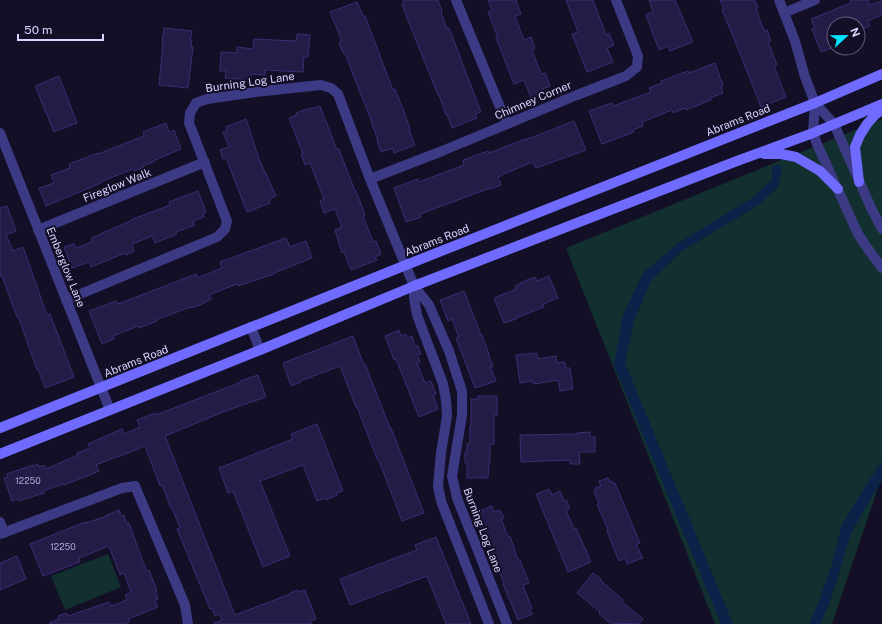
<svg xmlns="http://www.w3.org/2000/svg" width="882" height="624" font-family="'Public Sans',sans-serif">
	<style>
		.green { fill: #12302f }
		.water { fill: #0c2248 }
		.building { fill: #241b47; stroke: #3b2d73 }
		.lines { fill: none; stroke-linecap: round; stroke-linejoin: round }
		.minor { stroke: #3d3a85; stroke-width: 10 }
		.secondary { stroke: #6f6bff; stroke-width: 10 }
		.labels { text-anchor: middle; stroke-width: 4; stroke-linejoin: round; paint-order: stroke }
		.number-label { font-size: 9px; fill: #aca6d1 }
		.street-label { font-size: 11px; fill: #d9d4ff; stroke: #130f26 }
	</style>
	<rect width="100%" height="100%" fill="#130f26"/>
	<!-- green -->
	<g class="green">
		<polygon points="882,119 882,460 880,482 832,624 715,624 566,248"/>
		<polygon points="108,554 121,587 65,610 51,576"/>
	</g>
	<!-- water -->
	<g class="water">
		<polygon points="779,164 782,168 778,187 757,206 682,251 651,281 634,321 625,363 733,624 721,624 614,365 623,315 643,273 677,244 752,198 772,180 772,167"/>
		<polygon points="880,464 882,464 882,481 871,498 851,533 842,564 829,604 820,624 809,624 819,601 832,564 841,527 861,493"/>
	</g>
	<!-- building -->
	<g class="building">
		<polygon points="403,0 438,0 442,11 441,12 447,29 449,28 481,112 475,114 477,118 452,128 447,114 446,115 439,95 438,95 407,18 402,4 404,3"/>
		<polygon points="488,0 516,0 521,14 515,16 524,40 531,37 535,48 532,50 541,74 545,73 550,86 542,89 543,93 531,98 524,80 514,84 496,38 498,38 488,12 492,10"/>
		<polygon points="566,0 593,0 606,35 609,33 614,45 607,48 613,62 587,72 572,34 578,32"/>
		<polygon points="649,0 675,0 693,42 670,51 668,46 659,50 646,15 653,12"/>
		<polygon points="720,0 755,0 758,8 756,9 764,31 767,30 771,41 768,42 777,65 774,66 786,97 761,107 733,36 722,10 724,9"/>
		<polygon points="850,0 868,0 870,5 882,1 882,15 868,21 870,26 858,31 858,24 834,24 834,37 829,39 832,48 821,52 812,29 815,28 811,19 851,3"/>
		<polygon points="357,2 363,16 365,16 393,90 395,89 405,114 410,129 409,130 415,145 394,153 393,148 381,152 377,141 378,140 371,122 372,122 359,90 345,53 343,53 339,42 342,41 330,12"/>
		<polygon points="164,28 192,31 190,40 192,40 191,46 193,47 188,88 159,85 163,43 162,43"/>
		<polygon points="297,34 310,35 308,57 304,57 303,72 265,70 265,75 251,74 251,80 225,78 226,71 220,71 221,52 237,53 237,47 253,49 254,39 296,41"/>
		<polygon points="715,63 723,86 721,87 723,93 710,98 711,100 686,110 685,108 673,113 672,110 642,122 643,126 633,130 634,132 602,144 589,111 612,103 613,106 651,92 649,88 662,83 661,81 688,71 689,73"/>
		<polygon points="59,76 77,123 54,132 35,86"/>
		<polygon points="320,106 337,150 339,149 355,191 356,191 365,215 363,216 373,242 376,241 381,254 375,257 377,260 351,270 344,252 342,253 335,230 342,227 335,209 324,213 320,201 324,199 310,163 305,165 301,154 303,154 289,118 297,115 296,113 311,108 311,109"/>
		<polygon points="246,119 259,159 276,196 269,199 270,203 247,212 226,158 223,159 220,150 229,147 223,132 227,131 226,127"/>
		<polygon points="574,121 586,150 536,168 533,162 501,175 501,176 498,177 501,185 491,189 490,188 420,214 421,217 406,222 394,188 418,179 419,182 464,165 463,160 488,151 489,153 525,139 525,140"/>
		<polygon points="166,123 169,132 174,130 181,149 155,160 155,161 143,166 144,167 134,171 133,169 100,182 101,183 46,206 39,188 54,183 51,175 70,168 69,164 98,153 98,154 144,136 143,132"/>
		<polygon points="198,191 206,212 203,213 204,217 193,221 195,225 176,232 177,234 155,243 152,236 135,243 132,244 134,251 126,255 125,253 91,267 89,262 72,268 64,247 74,244 76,248 92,242 91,238 102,234 102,233 133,220 133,219 170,205 169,202"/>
		<polygon points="7,206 16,231 6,235 13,251 23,247 47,315 50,314 74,377 45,388 38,369 37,370 18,316 17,317 2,276 0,276 0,208"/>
		<polygon points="286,238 290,247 306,241 312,258 274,273 274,274 238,286 237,284 209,295 211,299 200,305 191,308 190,307 156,320 157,321 139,328 138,326 113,336 114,339 102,344 89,311 116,301 118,304 196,274 197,278 222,268 220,262"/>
		<polygon points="549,276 558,298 543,304 544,307 516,318 516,319 504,323 494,298 516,289 515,286 527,280 535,277 537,281"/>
		<polygon points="464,291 481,335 482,335 489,354 488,354 493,366 490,367 496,381 475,388 456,338 459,337 452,319 448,321 440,300"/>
		<polygon points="399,330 401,336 406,334 408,338 412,336 415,346 418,346 421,354 417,355 420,362 417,363 425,383 431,381 436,394 433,395 438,409 419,417 396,359 394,360 385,336"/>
		<polygon points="353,336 364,365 365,364 390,428 391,428 424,513 402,521 388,484 379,461 378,461 374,451 357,407 356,407 340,366 300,381 301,382 291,386 283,363"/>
		<polygon points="537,353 538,359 556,356 557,363 565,362 566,368 570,368 573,389 560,391 558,380 534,384 533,381 520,383 516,355"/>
		<polygon points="258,375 266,397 228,410 165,436 235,615 290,594 290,593 298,590 299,592 305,590 316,619 310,621 312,624 214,624 214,623 222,620 220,614 215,616 212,608 210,609 177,529 180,528 172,508 171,508 162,485 160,486 145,446 118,457 118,456 96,465 99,471 87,476 64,485 63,484 43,491 44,493 18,501 17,499 12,501 4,478 8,477 7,474 33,465 33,466 38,464 39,467 44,465 46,469 78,455 77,453 90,448 88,444 122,429 124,434 140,427 137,420 155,413 156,415 241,382 240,381"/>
		<polygon points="478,396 497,396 497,415 494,415 494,444 490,444 490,463 489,463 488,478 467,478 467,463 465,463 465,452 467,452 467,444 470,443 470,426 471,426 471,399 479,399"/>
		<polygon points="317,424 343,491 336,493 337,495 326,500 325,498 317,501 303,465 260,481 290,556 263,567 233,491 228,493 219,468 293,439 291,434"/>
		<polygon points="590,432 590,437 595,437 595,452 579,452 580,464 570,464 570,460 521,462 520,435 577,434 577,433"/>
		<polygon points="608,478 610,482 612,481 614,484 615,483 640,543 636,545 643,558 627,564 625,558 619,561 607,531 608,530 597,504 599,503 594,492 596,491 595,488 601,486 599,481"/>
		<polygon points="549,489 552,495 560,491 564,501 566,500 570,508 566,510 574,529 576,528 591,562 568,572 536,494"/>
		<polygon points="492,506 494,512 500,510 504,518 501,519 508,537 510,536 518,560 520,560 529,583 523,585 532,609 529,611 533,614 518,620 503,584 504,584 487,539 485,540 476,516 483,513 482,510"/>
		<polygon points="119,510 121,516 124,515 127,524 129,523 143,562 147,571 149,570 157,591 155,591 158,599 155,600 158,607 128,619 129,622 124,624 50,624 49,623 59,619 58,616 66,613 68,616 109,602 111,606 127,600 125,595 131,592 124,573 120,575 109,546 79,558 80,562 43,576 30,544 85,522 86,523 107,516 106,515"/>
		<polygon points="436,537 471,624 446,624 427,576 350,605 340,579 417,550 415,545"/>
		<polygon points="17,556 26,579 0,590 0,563"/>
		<polygon points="593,573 601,579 600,580 623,600 622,602 643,619 639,624 610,623 599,614 600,612 577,593"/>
	</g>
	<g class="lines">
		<!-- minor -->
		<g class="minor">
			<polyline points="456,0 507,124"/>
			<polyline points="779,0 795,41 805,77 815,103 834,124 872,210 882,229"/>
			<polyline points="784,13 815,0"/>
			<polyline points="815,103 813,133 817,144 858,234 868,249 882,268"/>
			<polyline points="0,133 110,410"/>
			<polyline points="370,179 442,151 577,95 626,76 637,67 638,56 616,0"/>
			<polyline points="38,230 205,162"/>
			<polyline points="414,286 414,298 417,315 443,384 446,400 447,416 441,453 438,486 441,501 489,624"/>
			<polyline points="66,300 217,237 225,229 227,221 189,123 190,113 196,103 207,99 255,92 321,85 331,88 338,94 370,179 414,286 429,305 449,351 462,391 462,415 452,476 457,498 507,624"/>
			<polyline points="251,327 260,350"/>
			<polyline points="0,522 4,533"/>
			<polyline points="0,534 122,488 135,486 185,605 188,624"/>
		</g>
		<!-- secondary -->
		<g class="secondary">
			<polyline points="764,154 781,154 796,157 820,171 838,189"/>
			<polyline points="859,182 855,147 860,135 867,124 876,114 882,110"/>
			<polyline points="0,428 406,265 815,103 882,74"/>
			<polyline points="0,454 260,350 414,286 737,161 813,133 882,104"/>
		</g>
	</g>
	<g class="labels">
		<!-- number labels -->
		<g class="number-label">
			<text x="28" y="484">12250</text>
			<text x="63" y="550">12250</text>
		</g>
		<!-- street labels -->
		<g class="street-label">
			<text transform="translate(250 82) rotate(-8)" y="4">Burning Log Lane</text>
			<text transform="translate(533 100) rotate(-23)" y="4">Chimney Corner</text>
			<text transform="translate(738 120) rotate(-22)" y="4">Abrams Road</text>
			<text transform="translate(117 185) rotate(-22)" y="4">Fireglow Walk</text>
			<text transform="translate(437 240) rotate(-22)" y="4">Abrams Road</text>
			<text transform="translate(66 267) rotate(68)" y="4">Emberglow Lane</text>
			<text transform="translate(136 361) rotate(-22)" y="4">Abrams Road</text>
			<text transform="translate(483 530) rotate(69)" y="4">Burning Log Lane</text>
		</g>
	</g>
	<!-- north arrow -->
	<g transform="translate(846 36) rotate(68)"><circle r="19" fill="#130f26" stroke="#625e7d"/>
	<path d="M0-3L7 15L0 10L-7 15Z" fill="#00e5ff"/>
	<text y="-6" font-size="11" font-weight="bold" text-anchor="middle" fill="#d9d4ff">N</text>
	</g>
	<!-- scale -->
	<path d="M18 34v6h85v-6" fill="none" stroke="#d9d4ff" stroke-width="2"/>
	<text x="24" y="34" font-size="12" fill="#d9d4ff" stroke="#130f26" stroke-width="3" paint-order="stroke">50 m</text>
</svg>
